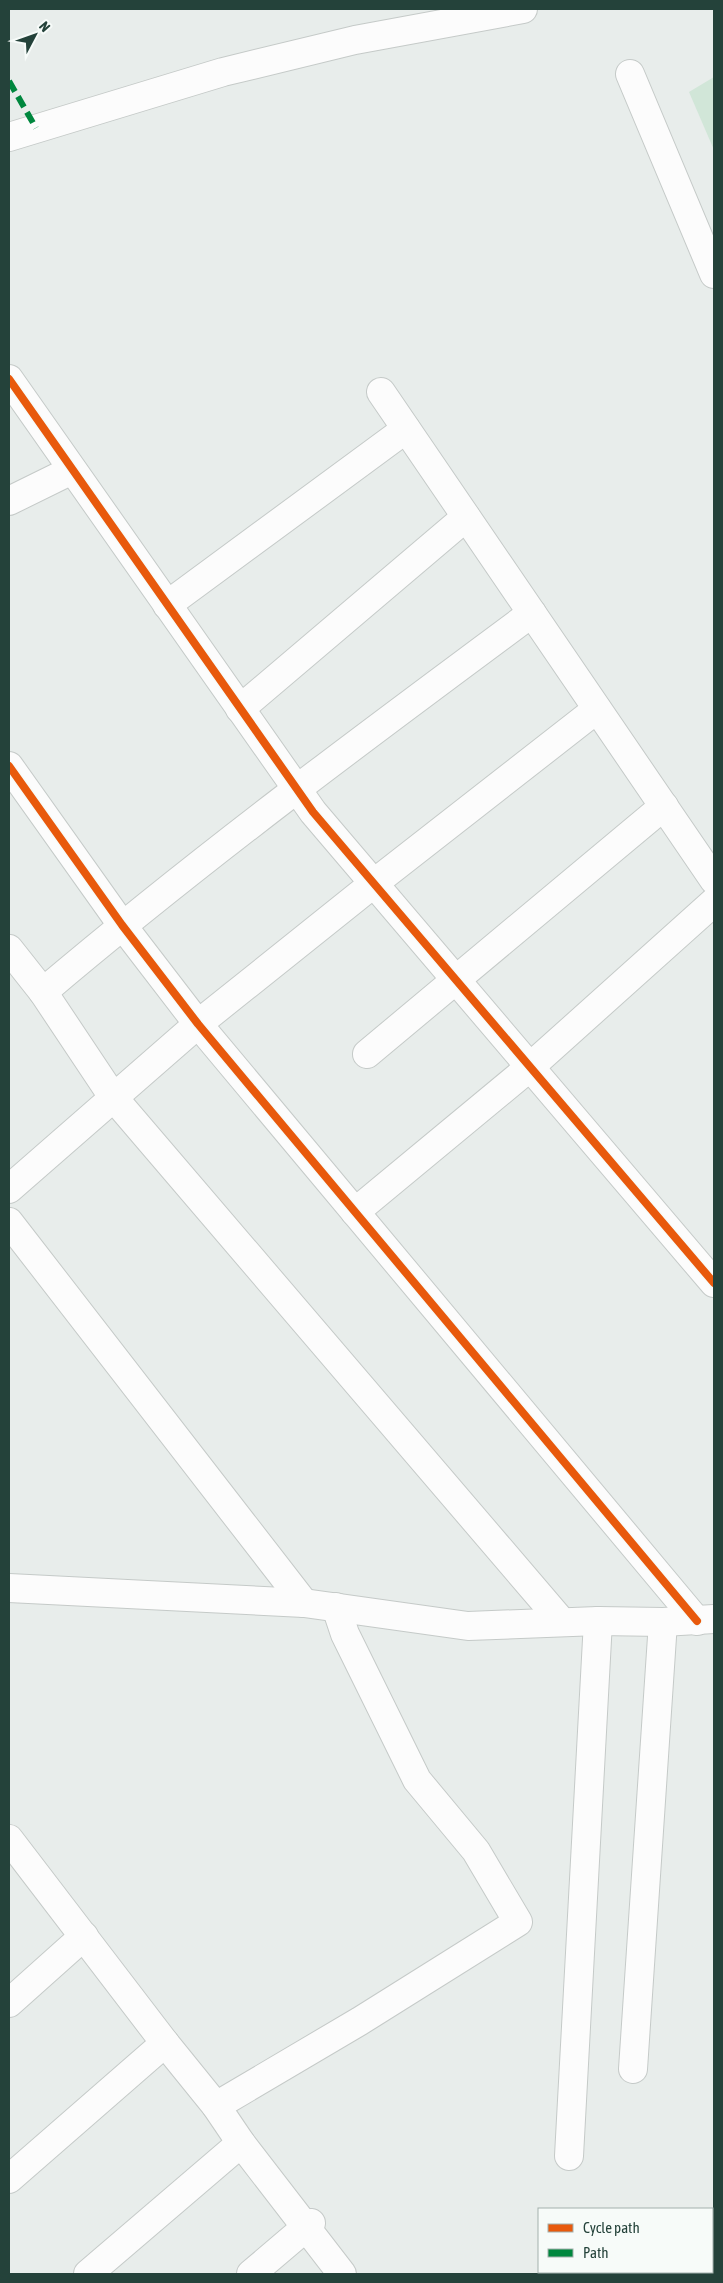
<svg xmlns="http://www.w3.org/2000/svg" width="723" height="2283" font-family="'Asap Condensed',sans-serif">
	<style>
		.green { fill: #d1e6d8 }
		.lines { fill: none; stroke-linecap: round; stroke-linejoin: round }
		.minor-casing { stroke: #c5cac8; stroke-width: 30 }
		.tertiary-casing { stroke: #c5cac8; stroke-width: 30 }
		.minor { stroke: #fcfcfc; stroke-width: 28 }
		.tertiary { stroke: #fcfcfc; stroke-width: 28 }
		.quiet { stroke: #00873e; stroke-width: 6; stroke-dasharray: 12 6; stroke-linecap: butt }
		.cycleway-casing { stroke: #f7fbf9; stroke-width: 11 }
		.cycleway { stroke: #e8590c; stroke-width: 8 }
	</style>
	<rect width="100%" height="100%" fill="#e8edeb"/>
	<!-- green -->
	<polygon class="green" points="714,77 714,150 689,92"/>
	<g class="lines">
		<defs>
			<g id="minor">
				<polyline points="630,74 714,274"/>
				<polyline points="9,137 223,72 355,40 523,9"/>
				<polyline points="9,379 313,812 714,1283"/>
				<polyline points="381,392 714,880"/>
				<polyline points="9,501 72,470"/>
				<polyline points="167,605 406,429"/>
				<polyline points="240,709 466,517"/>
				<polyline points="9,766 122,925 198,1024 697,1621"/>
				<polyline points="9,949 43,992 113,1097 562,1622"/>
				<path d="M43,992C200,859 366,736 532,613"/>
				<polyline points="367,1054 664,806"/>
				<polyline points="9,1189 198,1024 373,884 597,709"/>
				<polyline points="355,1212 530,1067 714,902"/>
				<polyline points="9,1222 304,1603"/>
				<polyline points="9,1839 165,2043 216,2106 241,2143 342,2274"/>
				<polyline points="9,2003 84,1936"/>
				<polyline points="633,2069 663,1622"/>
				<polyline points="216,2106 360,2021 518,1922 476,1851 417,1780 345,1634 336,1607"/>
				<polyline points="569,2156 598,1621"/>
				<polyline points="9,2179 165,2043"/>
				<polyline points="88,2274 241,2143"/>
				<polyline points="251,2274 311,2223"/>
			</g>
			<polyline id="tertiary" points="9,1588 304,1603 468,1626 598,1621 663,1622 714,1619"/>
		</defs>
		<!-- minor casing -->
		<use href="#minor" class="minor-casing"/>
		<!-- tertiary casing -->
		<use href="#tertiary" class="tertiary-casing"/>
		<!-- minor -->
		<use href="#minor" class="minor"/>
		<!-- tertiary -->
		<use href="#tertiary" class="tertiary"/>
		<!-- quiet -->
		<polyline class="quiet" points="9,81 36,128"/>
		<defs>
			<g id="cycleway">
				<polyline points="9,379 313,812 714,1283"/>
				<polyline points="9,766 122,925 198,1024 697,1621"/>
			</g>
		</defs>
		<!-- cycleway casing -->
		<use href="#cycleway" class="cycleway-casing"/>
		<!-- cycleway -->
		<use href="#cycleway" class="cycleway"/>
	</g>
	<!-- border -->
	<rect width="723" height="2283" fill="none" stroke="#24423a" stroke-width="20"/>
	<!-- legend -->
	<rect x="538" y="2208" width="175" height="65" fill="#f7fbf9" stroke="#a3b1ad"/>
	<rect x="548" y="2224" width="25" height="8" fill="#e8590c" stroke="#a3b1ad"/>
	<text x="583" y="2233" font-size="15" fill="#24423a">Cycle path</text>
	<rect x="548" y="2249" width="25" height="8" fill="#00873e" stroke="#a3b1ad"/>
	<text x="583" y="2258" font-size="15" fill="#24423a">Path</text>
	<!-- north arrow -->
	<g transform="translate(35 35) rotate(49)" stroke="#f7fbf9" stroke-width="4" paint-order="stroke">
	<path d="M0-4L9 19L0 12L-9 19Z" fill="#24423a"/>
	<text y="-8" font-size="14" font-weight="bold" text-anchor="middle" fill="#24423a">N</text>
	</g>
</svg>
